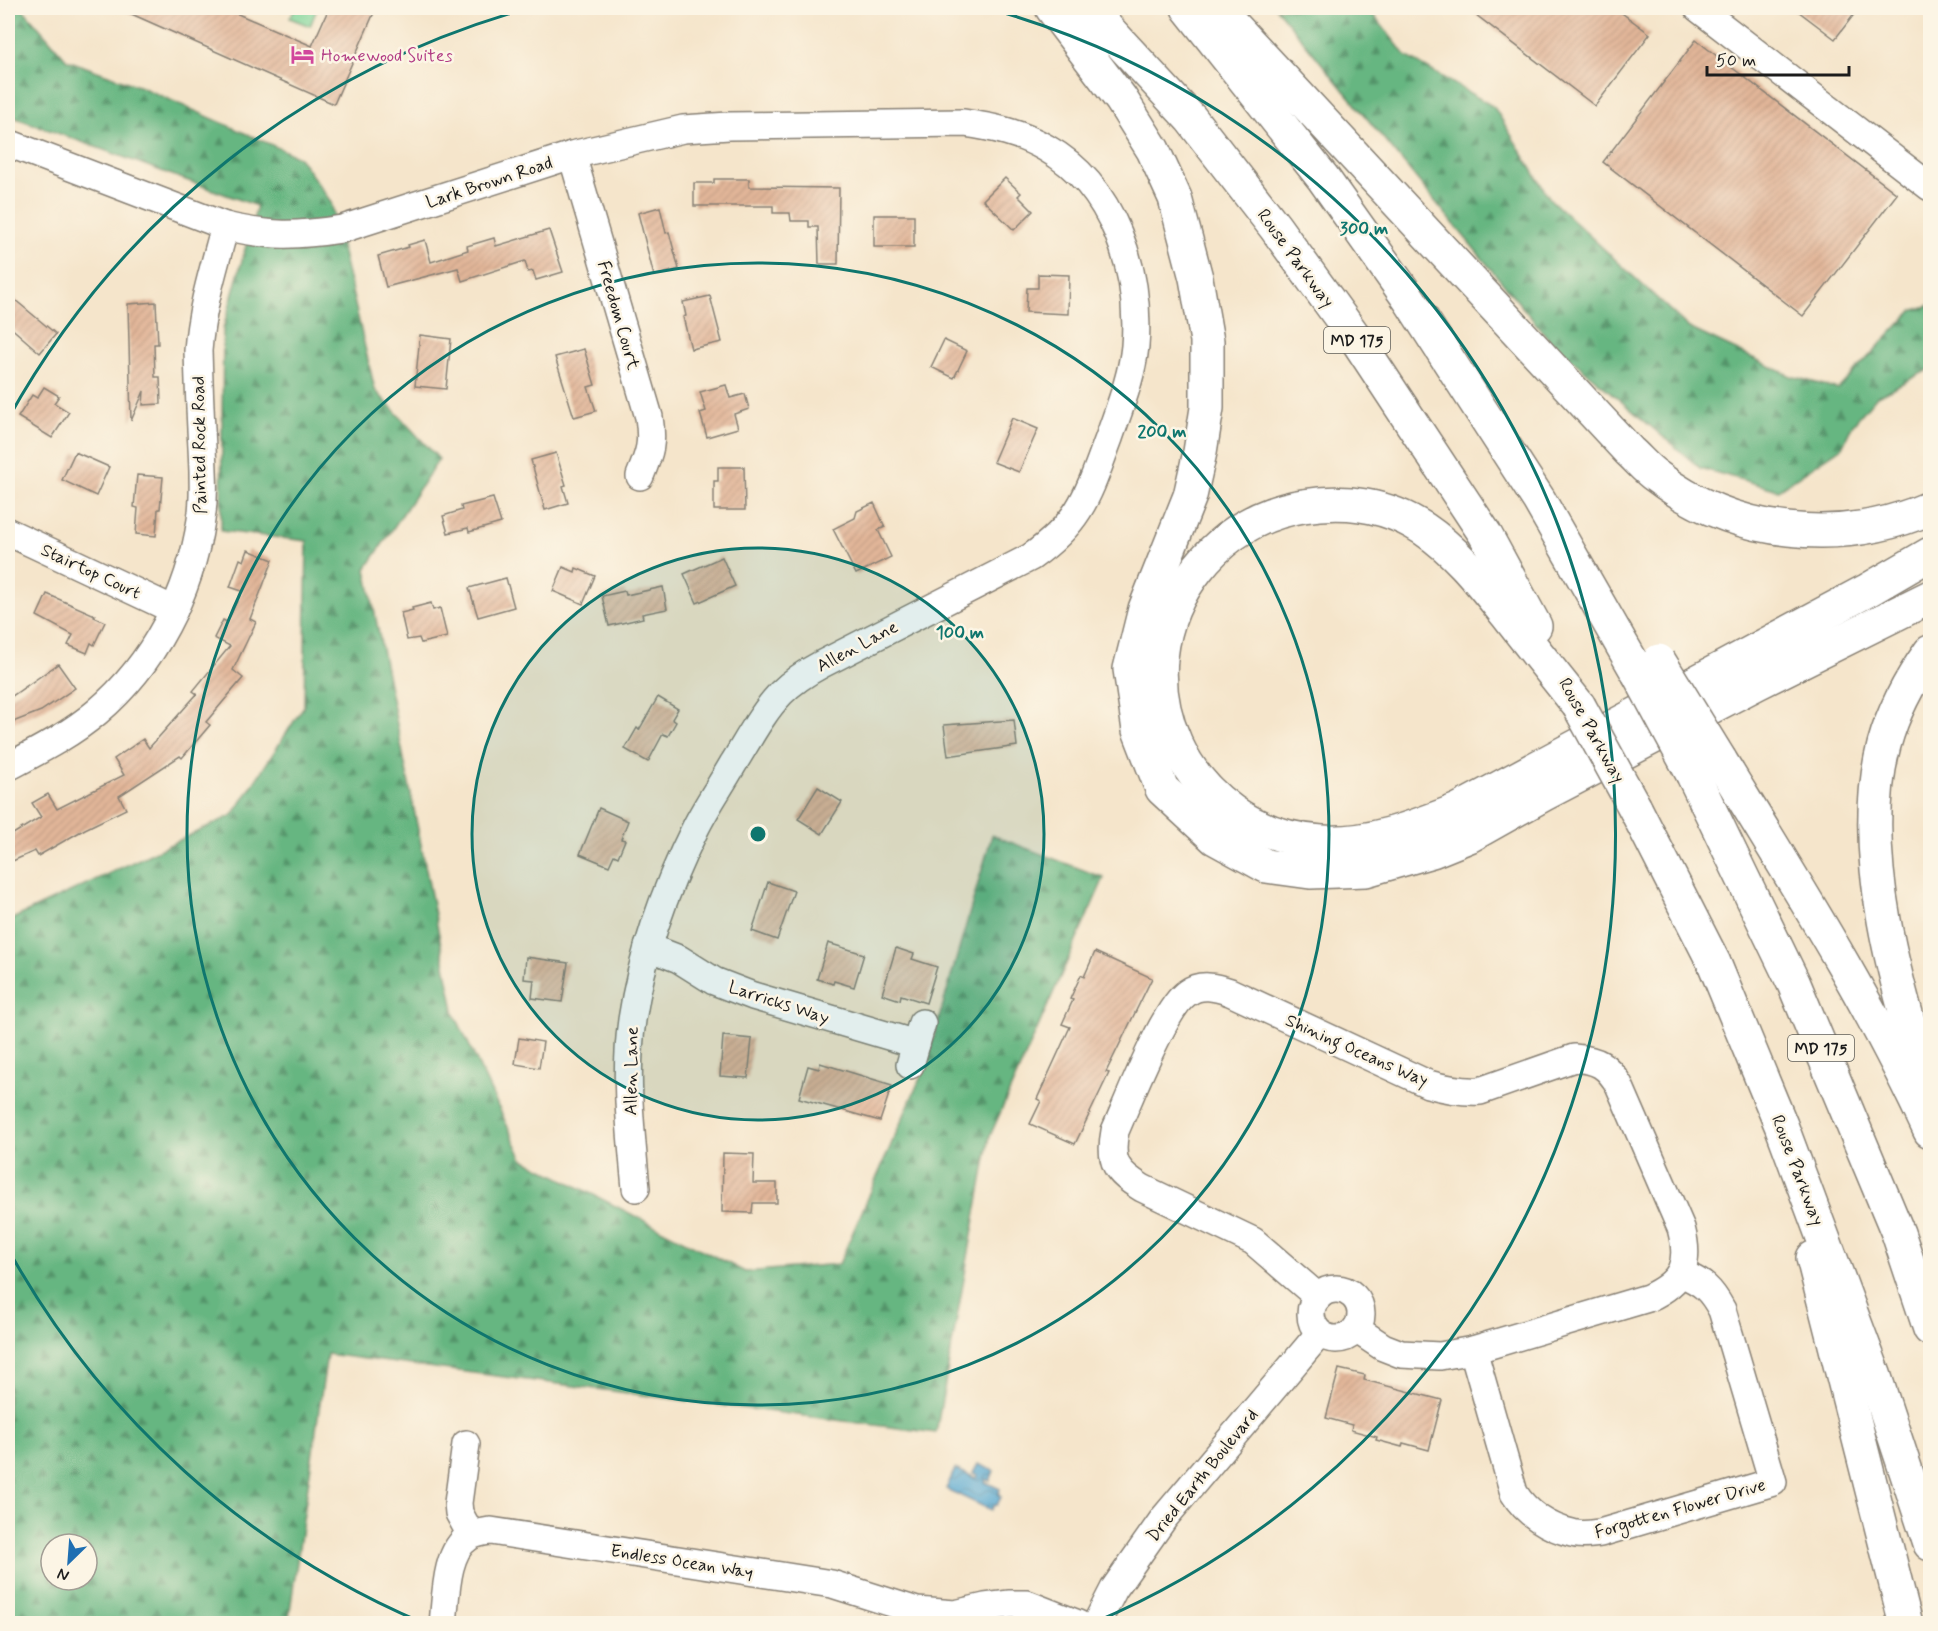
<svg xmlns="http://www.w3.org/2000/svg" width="1938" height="1631" font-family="Mynerve,sans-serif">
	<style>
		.forest { fill: url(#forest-firs); stroke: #41694e; stroke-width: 1.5; fill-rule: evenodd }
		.pitch { fill: #7ed599; stroke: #4d785a; stroke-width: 1.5 }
		.water { fill: url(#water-waves); stroke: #3a6276; stroke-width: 1.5 }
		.building { fill: url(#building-hatch) }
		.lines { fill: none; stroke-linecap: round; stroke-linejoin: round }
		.minor-casing { stroke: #888074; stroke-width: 30 }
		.major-casing { stroke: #888074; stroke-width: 36 }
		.minor { stroke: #fff; stroke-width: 27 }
		.major { stroke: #fff; stroke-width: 33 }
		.major-bridge-casing { stroke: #888074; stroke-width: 36; stroke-linecap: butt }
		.major-bridge { stroke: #fff; stroke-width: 33 }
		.ring { fill: none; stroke: #0f766e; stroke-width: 3 }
		.labels { text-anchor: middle; stroke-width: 5; stroke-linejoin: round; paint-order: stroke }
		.shield { fill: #fcf5e5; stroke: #5f5d58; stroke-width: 1.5 }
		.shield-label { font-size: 16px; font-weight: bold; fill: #1c1c1c }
		.hotel-label { font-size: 18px; fill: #b23c85; stroke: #fcf5e5; text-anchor: start }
		.street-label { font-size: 18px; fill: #1c1c1c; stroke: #fcf5e5 }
		.centre { fill: #0f766e; stroke: #fcf5e5; stroke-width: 3 }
		.ring-label { font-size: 18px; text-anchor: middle; font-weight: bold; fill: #0f766e; stroke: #fcf5e5; stroke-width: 5; stroke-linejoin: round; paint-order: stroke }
	</style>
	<defs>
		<pattern id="forest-firs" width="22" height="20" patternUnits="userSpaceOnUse" patternTransform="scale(1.5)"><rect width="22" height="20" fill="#66b681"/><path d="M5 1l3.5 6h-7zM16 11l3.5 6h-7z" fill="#539369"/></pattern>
		<pattern id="water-waves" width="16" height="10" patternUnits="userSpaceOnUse" patternTransform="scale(1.5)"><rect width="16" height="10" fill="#57a8d1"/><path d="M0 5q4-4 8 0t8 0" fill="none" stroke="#4788a9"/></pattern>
		<pattern id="building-hatch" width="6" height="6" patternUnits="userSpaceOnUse" patternTransform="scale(1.5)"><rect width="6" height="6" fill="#e2b699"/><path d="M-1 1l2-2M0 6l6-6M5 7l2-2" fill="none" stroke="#c19c83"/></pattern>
	</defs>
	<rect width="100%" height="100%" fill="#fcf5e5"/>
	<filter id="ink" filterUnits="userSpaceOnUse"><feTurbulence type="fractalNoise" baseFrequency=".0167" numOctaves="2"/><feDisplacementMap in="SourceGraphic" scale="12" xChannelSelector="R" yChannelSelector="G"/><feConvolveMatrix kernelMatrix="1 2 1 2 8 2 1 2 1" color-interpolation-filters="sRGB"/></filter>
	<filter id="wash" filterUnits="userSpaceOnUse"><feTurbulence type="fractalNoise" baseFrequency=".008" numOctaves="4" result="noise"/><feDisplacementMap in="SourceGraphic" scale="24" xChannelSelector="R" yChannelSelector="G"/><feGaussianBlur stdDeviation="1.35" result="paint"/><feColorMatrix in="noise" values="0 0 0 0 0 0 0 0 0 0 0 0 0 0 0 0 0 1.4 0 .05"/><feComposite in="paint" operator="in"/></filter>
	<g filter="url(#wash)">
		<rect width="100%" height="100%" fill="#f5e5cb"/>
		<!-- forest -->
		<g class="forest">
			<path d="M8,8H22L67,60L141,87L299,157L331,202L375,390L439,459L366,569L455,1015L523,1159L745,1272L839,1264L925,1067L992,835L1104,878L990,1136L936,1433L327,1354L288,1624L8,1623V921L233,815L304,706L307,541L221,531L223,329L257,206L8,115ZM51,1544H87V1580H51Z"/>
			<polygon points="1276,8 1368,8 1406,56 1494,107 1550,199 1689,328 1791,376 1838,389 1912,311 1930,305 1930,369 1877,396 1853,424 1842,447 1778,490 1700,468 1551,342"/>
		</g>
		<!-- pitch -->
		<polygon class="pitch" points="295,8 317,9 310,26 290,18"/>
		<!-- water -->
		<polygon class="water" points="978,1464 994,1471 990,1481 986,1479 985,1482 1000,1489 998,1495 1001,1497 997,1505 994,1505 991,1510 946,1489 955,1469 976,1478 978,1475 973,1473"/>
		<g id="blocks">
			<!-- building -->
			<g class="building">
				<polygon points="118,8 224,8 312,46 329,8 376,8 334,104"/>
				<polygon points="1467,8 1615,8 1650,34 1595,106"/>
				<polygon points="1794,8 1859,8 1835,39"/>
				<polygon points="1696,40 1897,194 1803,316 1603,162"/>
				<polygon points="1005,178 1021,193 1018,196 1033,211 1014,230 983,200"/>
				<polygon points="714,179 749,179 749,187 839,188 838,264 819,264 818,227 809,227 809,221 791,221 790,213 773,213 773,206 694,206 694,183 714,183"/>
				<polygon points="660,207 666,233 669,232 679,269 654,276 638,213"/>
				<rect x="874" y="215" width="40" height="32"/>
				<polygon points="549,230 563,272 536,280 533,271 528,272 525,261 462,281 458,268 386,287 378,256 409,247 408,245 425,240 431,262 468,250 467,246 494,238 496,246"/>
				<polygon points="1038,274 1069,275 1068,314 1026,312 1027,288 1038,288"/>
				<polygon points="8,294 56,334 40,353 8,325"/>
				<polygon points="710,296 722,342 691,349 683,317 686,316 683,302"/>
				<polygon points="156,302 158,344 154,344 155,377 160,377 161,404 143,405 144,391 131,421 128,304"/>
				<polygon points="420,335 451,339 446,389 415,386"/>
				<polygon points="944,340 967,351 954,378 931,367"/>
				<polygon points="584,349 595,385 588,387 596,411 574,417 555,357"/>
				<polygon points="726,385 730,398 745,394 749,409 734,414 738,428 707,437 700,413 706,411 700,392"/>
				<polygon points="44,387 59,396 54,403 69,412 52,438 18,417 32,395 37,398"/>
				<polygon points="1012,418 1038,429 1019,472 993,462"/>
				<polygon points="75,452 109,467 96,496 62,480"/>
				<polygon points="556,453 566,485 563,486 568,503 545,510 531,460"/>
				<polygon points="718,467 744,467 745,510 714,510 714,481 718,481"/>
				<polygon points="137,475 163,477 160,509 158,509 156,536 136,534 138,508 134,507"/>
				<polygon points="493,498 501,523 469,532 468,528 448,533 443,516 462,510 461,506"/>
				<polygon points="874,503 885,527 878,530 891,557 856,574 833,529 855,518 857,511"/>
				<polygon points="248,550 273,560 250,619 256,622 233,670 243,678 206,722 210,725 182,758 180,756 119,796 126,809 85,829 38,856 35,851 8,863 8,837 41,817 32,803 48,794 57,809 124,775 114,759 143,739 149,748 197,694 193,691 230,646 214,638 223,620 227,622 242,591 230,587 240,559 244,561"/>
				<polygon points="722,557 735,586 697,603 684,574"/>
				<polygon points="563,567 575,572 576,568 595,576 583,604 553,591"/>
				<polygon points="506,578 514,607 478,617 469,588"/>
				<polygon points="663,587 667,609 642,614 643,618 609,626 602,596 625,591 626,595"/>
				<polygon points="47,594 95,615 94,617 105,622 94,645 91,643 87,653 68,645 73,635 37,616"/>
				<polygon points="431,603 433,610 440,608 447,637 421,643 419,638 407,640 401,613 413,610 412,608"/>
				<polygon points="58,664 75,688 41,711 8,724 8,699"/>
				<polygon points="658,697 678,709 672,719 676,722 668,736 663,734 648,762 625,749 637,728 639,730"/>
				<polygon points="1014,720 1017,746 948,756 944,725"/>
				<polygon points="818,787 842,802 822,834 798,819"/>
				<polygon points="599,808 628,821 621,839 625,840 618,857 614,855 609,866 580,854"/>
				<polygon points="768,882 794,891 777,940 752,931"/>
				<polygon points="828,943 864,954 854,987 834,981 833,984 817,979"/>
				<polygon points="896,948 914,954 912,959 937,967 926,1003 901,995 900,1000 882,994"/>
				<polygon points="1095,952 1152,978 1106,1072 1109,1073 1075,1144 1030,1124 1041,1101 1037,1099 1070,1027 1062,1024 1073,1000 1070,999 1081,975 1084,977"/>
				<polygon points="526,957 568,963 562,1002 532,998 534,980 524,979"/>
				<polygon points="723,1036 752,1039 748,1078 720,1076"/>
				<polygon points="519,1038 543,1042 539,1068 515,1064"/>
				<polygon points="820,1063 892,1085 880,1121 799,1098 808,1066 819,1069"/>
				<polygon points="723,1153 754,1154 753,1183 777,1183 777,1203 753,1203 752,1213 722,1212"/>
				<polygon points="1339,1369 1365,1375 1364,1380 1442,1400 1429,1450 1403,1443 1402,1447 1376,1440 1377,1437 1351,1430 1352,1425 1326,1418"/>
			</g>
		</g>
	</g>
	<g filter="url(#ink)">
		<use href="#blocks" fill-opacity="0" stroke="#888074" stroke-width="1.5"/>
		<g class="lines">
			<defs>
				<g id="minor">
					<polyline points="1698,8 1930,187"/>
					<path d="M8,143L225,226C271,237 296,236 342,229L572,155L683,129L729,126L964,123C993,127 1021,133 1046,148C1114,186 1141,272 1135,346C1132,377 1119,409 1109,438C1088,494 1082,521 1031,557L822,664C807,672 793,681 781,693C762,713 748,740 733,764C721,785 707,805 696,827C666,887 642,953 632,1020C624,1075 631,1133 636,1188"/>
					<path d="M572,155L649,417C653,443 650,452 640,476"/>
					<polyline points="8,532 174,610"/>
					<path d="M8,767C38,751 70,735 97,712C154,664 190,593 201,520C205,496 203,471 202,447C200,415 199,383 198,351C201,308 214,268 225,226"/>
					<polyline points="648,947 679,959 714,981 753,996 916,1044"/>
					<polyline points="910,1065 922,1023"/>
					<circle cx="1336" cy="1314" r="25"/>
					<path d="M1318,1297L1253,1241L1142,1188C1116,1172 1109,1162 1115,1131C1128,1102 1164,1008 1187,993C1200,983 1216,987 1230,992L1428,1084C1446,1089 1462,1092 1480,1091L1574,1058C1598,1060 1607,1065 1619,1085L1681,1228C1691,1265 1682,1282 1648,1298L1473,1350L1440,1356L1401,1354L1383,1347L1356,1329"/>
					<path d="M1473,1350L1514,1493C1526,1513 1549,1528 1572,1533C1581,1536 1591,1534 1600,1533L1773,1482L1722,1310C1710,1288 1703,1283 1681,1273"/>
					<polyline points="466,1444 458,1503 459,1513 471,1535"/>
					<path d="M443,1624C446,1598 445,1551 469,1537C475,1533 484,1532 491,1531L832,1584L917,1611L955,1614L985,1607L1010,1604H1027L1078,1624"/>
					<polyline points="1096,1624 1114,1589 1164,1518 1319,1334"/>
				</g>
				<g id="major">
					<polyline points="1052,8 1121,99 1153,150 1175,198 1196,278 1207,341 1207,408 1200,452 1190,496 1145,609 1130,669 1139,730 1162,789 1215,838 1266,866 1310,872 1366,870 1432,851 1469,836 1544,794 1757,683 1930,597"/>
					<polyline points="1088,8 1191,119 1275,227 1359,343 1485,534 1535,626"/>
					<polyline points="1188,8 1323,178 1409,299 1539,500 1638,673"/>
					<path d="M1217,8L1629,451C1638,459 1646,469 1656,476C1734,536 1840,547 1930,508"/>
					<path d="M1930,652C1910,680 1893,712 1884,745C1856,852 1897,991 1930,1093"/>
					<path d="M1579,706C1555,676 1531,646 1507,615C1482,584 1458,552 1424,529C1388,505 1345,499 1303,506C1260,513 1225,534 1198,568C1111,677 1184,834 1322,842C1370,845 1414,827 1458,810L1868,590L1930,554"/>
					<path d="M1720,760C1794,881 1871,1002 1930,1131"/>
					<polyline points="1693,775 1794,984 1898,1233 1930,1329"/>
					<polyline points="1635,808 1714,963 1781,1125 1874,1374 1930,1544"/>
					<polyline points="1813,1258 1906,1624"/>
				</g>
			</defs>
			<!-- minor casing -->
			<use href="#minor" class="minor-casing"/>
			<!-- major casing -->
			<use href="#major" class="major-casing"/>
			<!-- minor -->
			<use href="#minor" class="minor"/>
			<!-- major -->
			<use href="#major" class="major"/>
			<defs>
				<g id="major-bridge">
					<polyline points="1659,661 1720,760"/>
					<polyline points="1638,673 1693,775"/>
					<polyline points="1579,706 1635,808"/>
				</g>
			</defs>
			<!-- major-bridge casing -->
			<use href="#major-bridge" class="major-bridge-casing"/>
			<!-- major-bridge -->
			<use href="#major-bridge" class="major-bridge"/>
		</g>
	</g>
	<!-- distance rings -->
	<circle cx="758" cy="834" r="286" fill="#0f766e" fill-opacity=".12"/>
	<g class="ring">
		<circle cx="758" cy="834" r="286"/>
		<circle cx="758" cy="834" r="571"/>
		<path d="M423 1623A857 857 0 0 1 8 1249M8 419A857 857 0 0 1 529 8M987 8A857 857 0 0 1 1093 1623"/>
	</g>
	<!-- icons -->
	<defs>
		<symbol id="hotel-bare" viewBox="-9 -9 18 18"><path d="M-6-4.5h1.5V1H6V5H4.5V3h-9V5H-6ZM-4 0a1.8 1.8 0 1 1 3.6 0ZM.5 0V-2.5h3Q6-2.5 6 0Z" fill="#d1479c" stroke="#fcf5e5" stroke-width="2.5" paint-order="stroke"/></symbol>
	</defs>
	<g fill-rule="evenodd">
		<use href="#hotel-bare" x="286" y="38" width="33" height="33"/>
	</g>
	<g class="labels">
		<!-- shield labels -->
		<g class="shield">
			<rect x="1324" y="327" width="66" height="26" rx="4.5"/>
			<rect x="1788" y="1035" width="66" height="26" rx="4.5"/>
		</g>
		<g class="shield-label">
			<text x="1357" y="346">MD 175</text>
			<text x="1821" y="1054">MD 175</text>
		</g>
		<!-- hotel labels -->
		<g class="hotel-label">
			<text x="321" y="61">Homewood Suites</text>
		</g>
		<!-- street labels -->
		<g class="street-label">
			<text transform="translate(489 182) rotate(-18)" y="6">Lark Brown Road</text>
			<text transform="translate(1296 258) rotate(54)" y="6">Rouse Parkway</text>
			<text transform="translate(619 315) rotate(74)" y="6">Freedom Court</text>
			<text transform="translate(199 445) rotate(-91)" y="6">Painted Rock Road</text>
			<text transform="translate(91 571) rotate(25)" y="6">Stairtop Court</text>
			<text transform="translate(857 646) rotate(-28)" y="6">Allen Lane</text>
			<text transform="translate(1592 730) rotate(61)" y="6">Rouse Parkway</text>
			<text transform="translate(779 1002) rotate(18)" y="6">Larricks Way</text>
			<text transform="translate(1357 1050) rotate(24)" y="6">Shining Oceans Way</text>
			<text transform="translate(631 1071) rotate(-89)" y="6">Allen Lane</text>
			<text transform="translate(1798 1170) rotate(69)" y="6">Rouse Parkway</text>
			<text transform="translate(1202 1475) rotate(-51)" y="6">Dried Earth Boulevard</text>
			<text transform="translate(1680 1508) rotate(-16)" y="6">Forgotten Flower Drive</text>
			<text transform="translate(682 1561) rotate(9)" y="6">Endless Ocean Way</text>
		</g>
	</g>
	<circle cx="758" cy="834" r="9" class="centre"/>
	<g class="ring-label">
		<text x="1364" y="234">300 m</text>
		<text x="1162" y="437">200 m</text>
		<text x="960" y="638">100 m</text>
	</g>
	<!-- margin -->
	<rect width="1938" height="1631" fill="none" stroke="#fcf5e5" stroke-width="30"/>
	<!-- north arrow -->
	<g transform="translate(69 1562) rotate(205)"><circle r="28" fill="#fcf5e5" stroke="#a29e95" stroke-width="1.5"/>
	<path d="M0-4.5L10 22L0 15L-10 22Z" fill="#1f6fb2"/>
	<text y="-9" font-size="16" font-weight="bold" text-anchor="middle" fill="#1c1c1c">N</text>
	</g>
	<!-- scale -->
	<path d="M1707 66v9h142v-9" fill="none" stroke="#1c1c1c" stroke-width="3"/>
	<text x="1716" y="66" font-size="18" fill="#1c1c1c" stroke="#fcf5e5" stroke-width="4.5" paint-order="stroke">50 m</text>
</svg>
